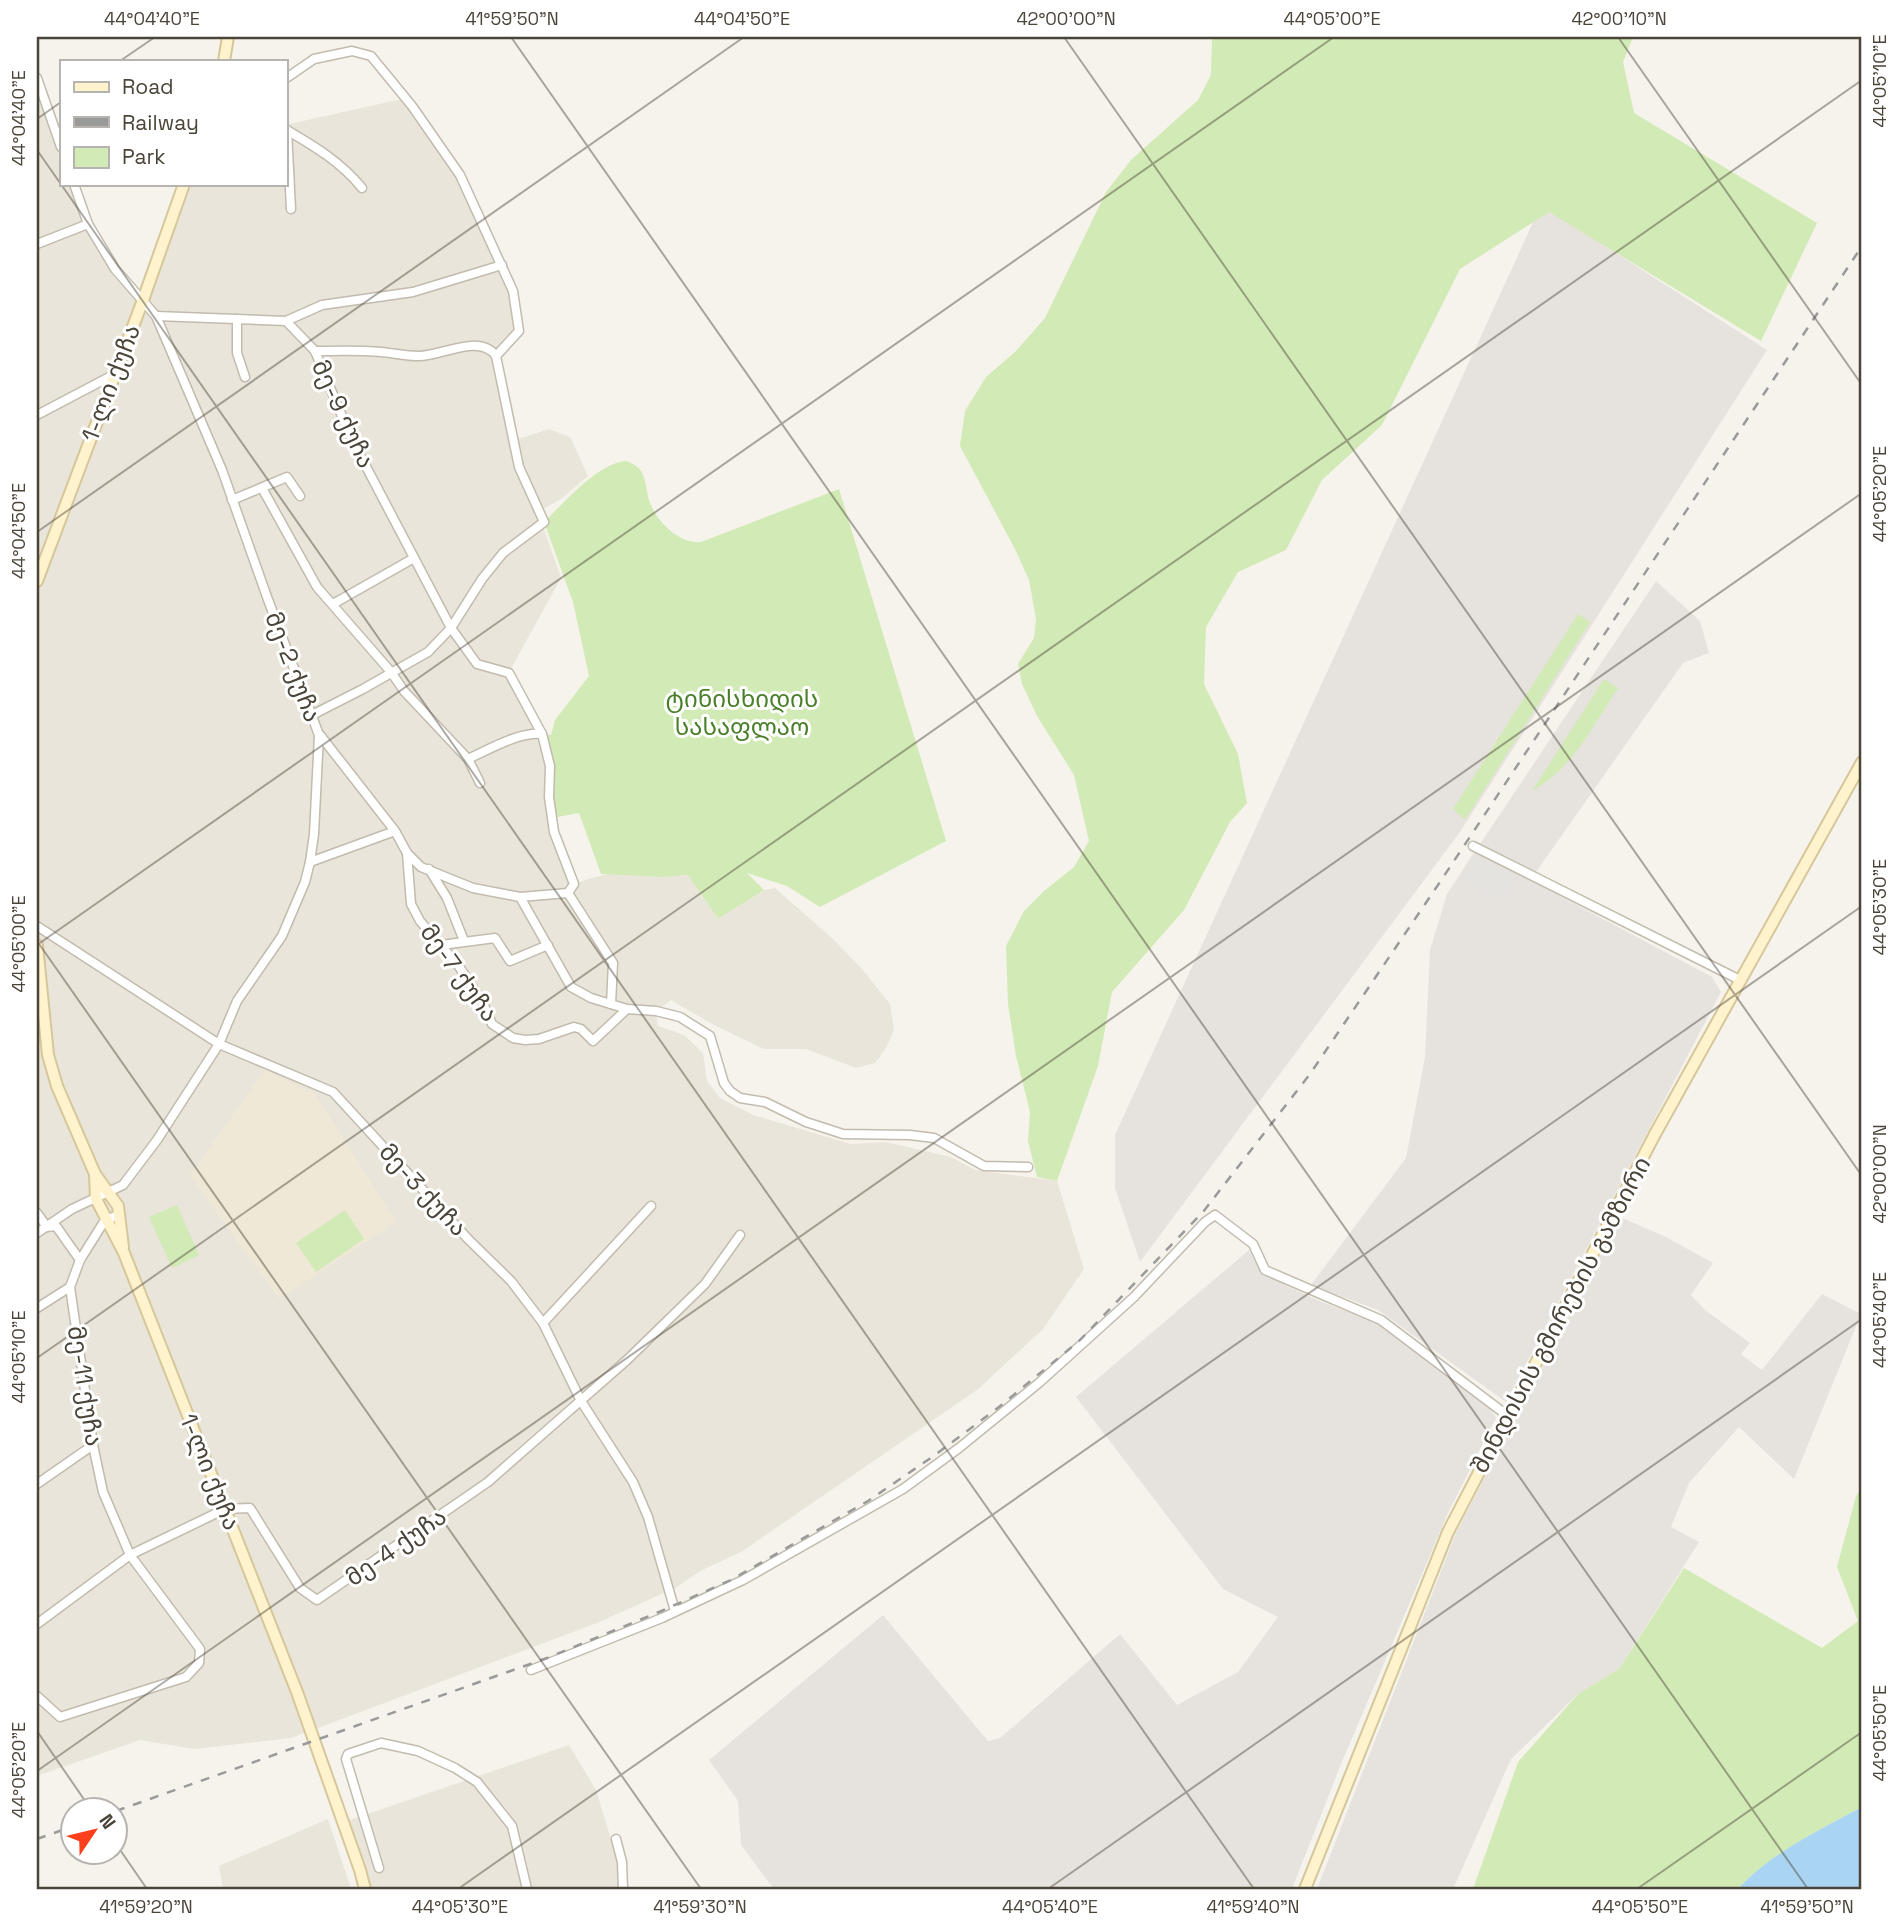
<svg xmlns="http://www.w3.org/2000/svg" width="1899" height="1926" font-family="'Space Grotesk','Noto Sans Georgian',sans-serif">
	<style>
		.residential { fill: #eae5da }
		.industrial { fill: #e6e2dd }
		.education { fill: #efe8d6 }
		.green { fill: #d2eab5 }
		.parking { fill: #e5e3e0 }
		.water { fill: #a9d4f2 }
		.lines { fill: none; stroke-linecap: round; stroke-linejoin: round }
		.street-casing { stroke: #c2bbae; stroke-width: 11 }
		.secondary-casing { stroke: #d6c79b; stroke-width: 14 }
		.street { stroke: #fff; stroke-width: 8 }
		.secondary { stroke: #fff3cd; stroke-width: 10 }
		.rail { stroke: #9a9a9a; stroke-width: 2.5; stroke-dasharray: 9 9; stroke-linecap: butt }
		.ticks { fill: none; stroke: #4b4439; stroke-width: 2; stroke-opacity: 0.45 }
		.labels { text-anchor: middle; stroke-width: 6; stroke-linejoin: round; paint-order: stroke }
		.street-label { font-size: 24px; fill: #4b4439; stroke: #fff }
		.park-label { font-size: 24px; fill: #4a7f2a; stroke: #fff }
		.neatline { fill: none; stroke: #4b4439; stroke-width: 2.5 }
		.ticks-label { font-size: 18px; text-anchor: middle; fill: #4b4439 }
	</style>
	<rect width="100%" height="100%" fill="#f6f3ec"/>
	<!-- residential -->
	<g class="residential">
		<polygon points="37,93 61,160 61,184 70,184 87,228 137,295 150,294 190,184 285,184 285,125 402,99 459,176 511,292 517,331 500,356 499,372 512,441 549,429 570,437 588,476 561,499 538,512 561,578 508,674 543,737 549,766 553,832 575,884 591,878 610,874 664,877 688,875 718,919 764,890 775,888 834,940 862,969 890,1004 894,1030 886,1048 875,1063 856,1068 806,1049 764,1049 714,1025 671,1000 656,1011 658,1026 684,1035 703,1053 707,1081 720,1098 753,1115 851,1144 885,1142 951,1157 975,1170 1057,1181 1084,1269 1043,1329 977,1390 741,1552 700,1571 677,1587 597,1623 291,1738 194,1749 140,1740 37,1776"/>
		<polygon points="569,1745 596,1790 618,1862 619,1889 368,1889 350,1820"/>
		<polygon points="328,1819 351,1889 223,1889 219,1866"/>
	</g>
	<!-- industrial -->
	<g class="industrial">
		<polygon points="1541,205 1767,350 1460,832 1140,1262 1115,1188 1115,1135"/>
		<polygon points="1656,581 1700,621 1709,653 1683,663 1536,872 1480,844"/>
		<polygon points="1475,851 1712,977 1721,992 1506,1402 1378,1310 1311,1285 1406,1158 1425,1057 1430,950 1447,894"/>
		<polygon points="1620,1217 1664,1236 1713,1263 1691,1295 1705,1310 1750,1343 1741,1354 1762,1370 1822,1294 1861,1314 1794,1479 1739,1427 1689,1483 1671,1527 1699,1542 1619,1669 1578,1694 1511,1759 1453,1889 1317,1889 1456,1533"/>
		<polygon points="1249,1250 1261,1273 1312,1298 1377,1323 1487,1405 1496,1418 1448,1513 1341,1764 1292,1889 774,1889 741,1845 738,1801 709,1760 883,1615 988,1741 1000,1738 1120,1634 1177,1705 1238,1672 1278,1617 1223,1589 1076,1397"/>
	</g>
	<!-- education -->
	<polygon class="education" points="265,1070 315,1094 396,1222 279,1299 190,1175"/>
	<!-- green -->
	<g class="green">
		<polygon points="1212,37 1633,37 1623,62 1634,113 1817,223 1761,341 1549,212 1460,269 1382,425 1322,480 1286,550 1238,572 1206,627 1204,684 1238,754 1247,803 1230,822 1184,910 1112,992 1098,1066 1057,1181 1037,1177 1028,1141 1030,1112 1016,1056 1008,1004 1006,946 1024,911 1044,891 1074,867 1089,841 1074,775 1037,716 1022,684 1018,664 1034,638 1036,619 1029,580 1016,551 960,446 965,411 986,377 1016,351 1045,318 1106,192 1131,160 1198,100 1211,75"/>
		<path d="M625,461C650,467 643,487 651,505C659,524 680,544 701,542L839,489L946,841L820,907L787,886L747,873L764,890L718,919L688,875L664,877L601,874L579,813L552,818L550,766L542,734L551,735L555,720L589,676L573,602L544,522C564,503 597,464 625,461Z"/>
		<polygon points="1578,614 1590,622 1465,820 1453,809"/>
		<path d="M1604,679L1618,688C1592,727 1574,767 1532,791Z"/>
		<polygon points="177,1205 199,1255 172,1268 149,1217"/>
		<polygon points="345,1210 364,1239 316,1272 296,1243"/>
		<path d="M1862,1488V1807C1819,1830 1771,1853 1738,1889H1473L1518,1762L1578,1694L1619,1669L1684,1568L1822,1648L1858,1621L1837,1567L1856,1496Z"/>
	</g>
	<!-- parking -->
	<polygon class="parking" points="1477,856 1516,876 1502,899 1463,879"/>
	<!-- water -->
	<path class="water" d="M1862,1807V1889H1738C1771,1853 1819,1830 1862,1807Z"/>
	<g class="lines">
		<defs>
			<g id="street">
				<polyline points="37,78 61,147"/>
				<polyline points="285,79 314,59 352,51 371,56 412,106 460,175 513,291 519,331 496,356"/>
				<path d="M285,129C314,146 341,162 362,188"/>
				<polyline points="287,130 291,209"/>
				<polyline points="37,244 88,224"/>
				<polyline points="156,316 286,321 315,351 351,438 451,628 477,664 509,673 542,734 550,766 549,797 554,832 574,884 568,893 613,963 611,1004"/>
				<polyline points="237,319 237,353 245,377"/>
				<polyline points="286,321 322,305 413,292 502,265"/>
				<polyline points="37,415 113,375"/>
				<polyline points="262,488 317,587 391,672 404,691 468,759 480,783"/>
				<polyline points="232,500 287,477 300,496"/>
				<polyline points="333,604 414,558"/>
				<path d="M312,715L363,689L428,652L451,628L482,579L503,553L544,522L519,467L496,356C480,333 442,356 419,356C406,356 393,353 381,352C359,350 336,351 315,351"/>
				<polyline points="320,735 395,831 407,853 421,867 473,888 520,897 568,893"/>
				<path d="M468,759C490,749 518,732 542,734"/>
				<polyline points="1473,846 1740,980"/>
				<polyline points="407,853 411,904 420,921 458,965 483,1003 492,1024 513,1038 525,1040 539,1039 574,1027 581,1029 593,1041 627,1009"/>
				<polyline points="310,862 395,831"/>
				<polyline points="429,869 447,898 464,941"/>
				<polyline points="520,897 571,987 591,998 627,1009 656,1011 680,1017 710,1036 724,1083 730,1091 740,1098 765,1102 806,1122 843,1134 910,1135 934,1138 984,1166 1028,1167"/>
				<polyline points="37,926 219,1044 333,1092 468,1239 511,1281 543,1323 581,1401 633,1482 648,1517 675,1611"/>
				<polyline points="441,945 495,938 510,961 548,945"/>
				<polyline points="37,1213 47,1227 56,1226 80,1260"/>
				<polyline points="37,1233 72,1209 123,1185 157,1140 219,1044 237,1001 282,936 305,882 310,862 314,834 319,735 267,597 222,470 156,316 115,269 88,224 74,184"/>
				<polyline points="37,1308 70,1287"/>
				<polyline points="543,1323 651,1206"/>
				<polyline points="37,1484 93,1445"/>
				<polyline points="37,1624 130,1555 225,1509 250,1508 300,1588 317,1600 488,1482 627,1360 705,1284 740,1235"/>
				<polyline points="531,1670 662,1618 743,1580 903,1489 959,1448 1040,1382 1134,1297 1205,1222 1215,1215 1253,1244 1265,1270 1381,1320 1508,1416"/>
				<polyline points="37,1696 60,1717 186,1677 199,1663 200,1649 130,1555 103,1492 93,1445 70,1287 80,1260 105,1220 119,1215"/>
				<polyline points="616,1839 622,1862 623,1889"/>
				<polyline points="379,1868 346,1759 348,1754 381,1743 418,1751 455,1768 477,1782 512,1826 527,1889"/>
			</g>
			<g id="secondary">
				<polyline points="224,61 228,37"/>
				<polyline points="37,581 143,300 184,184"/>
				<polyline points="37,945 48,1055 57,1086 95,1174 118,1206 123,1247"/>
				<polyline points="95,1174 96,1199 124,1253 297,1692 360,1870 365,1889"/>
				<polyline points="1305,1889 1448,1532 1655,1134 1862,762"/>
			</g>
		</defs>
		<!-- street casing -->
		<use href="#street" class="street-casing"/>
		<!-- secondary casing -->
		<use href="#secondary" class="secondary-casing"/>
		<!-- street -->
		<use href="#street" class="street"/>
		<!-- secondary -->
		<use href="#secondary" class="secondary"/>
		<!-- rail -->
		<g class="rail">
			<polyline points="116,1811 547,1658 659,1612 731,1580 868,1501 935,1455 999,1407 1079,1341 1203,1212 1310,1074 1440,882 1862,246"/>
			<polyline points="37,1839 74,1826"/>
		</g>
	</g>
	<!-- ticks -->
	<path class="ticks" d="M511,37L1808,1889M1064,37L1862,1176M1618,37L1862,385M120,61L155,37M37,119L61,102M37,150L1254,1889M37,532L744,37M37,941L701,1889M37,945L1334,37M37,1358L1862,80M37,1731L92,1811M37,1771L1862,493M116,1844L147,1889M458,1889L1862,906M1048,1889L1862,1319M1637,1889L1862,1732"/>
	<g class="labels">
		<!-- street labels -->
		<g class="street-label">
			<text transform="translate(111 383) rotate(-69)" y="8">1-ლი ქუჩა</text>
			<text transform="translate(343 414) rotate(65)" y="8">მე-9 ქუჩა</text>
			<text transform="translate(293 667) rotate(69)" y="8">მე-2 ქუჩა</text>
			<text transform="translate(459 973) rotate(54)" y="8">მე-7 ქუჩა</text>
			<text transform="translate(423 1190) rotate(47)" y="8">მე-3 ქუჩა</text>
			<text transform="translate(1561 1315) rotate(-62)" y="8">შინდისის გმირების გამზირი</text>
			<text transform="translate(85 1386) rotate(81)" y="8">მე-11 ქუჩა</text>
			<text transform="translate(210 1472) rotate(68)" y="8">1-ლი ქუჩა</text>
			<text transform="translate(396 1547) rotate(-35)" y="8">მე-4 ქუჩა</text>
		</g>
		<!-- park labels -->
		<g class="park-label">
			<text x="742" y="707">ტინისხიდის<tspan x="742" dy="28">სასაფლაო</tspan></text>
		</g>
	</g>
	<!-- border -->
	<rect width="1899" height="1926" fill="none" stroke="#ffffff" stroke-width="77"/>
	<!-- legend -->
	<rect x="60" y="60" width="228" height="126" fill="#ffffff" stroke="#b7b4b0" stroke-width="2"/>
	<rect x="74" y="82" width="35" height="10" fill="#fff3cd" stroke="#b7b4b0" stroke-width="2"/>
	<text x="122" y="94" font-size="21" fill="#4b4439">Road</text>
	<rect x="74" y="117" width="35" height="10" fill="#9a9a9a" stroke="#b7b4b0" stroke-width="2"/>
	<text x="122" y="130" font-size="21" fill="#4b4439">Railway</text>
	<rect x="74" y="147" width="35" height="21" fill="#d2eab5" stroke="#b7b4b0" stroke-width="2"/>
	<text x="122" y="164" font-size="21" fill="#4b4439">Park</text>
	<!-- north arrow -->
	<g transform="translate(94 1831) rotate(55)"><circle r="33" fill="#ffffff" stroke="#b7b4b0" stroke-width="2"/>
	<path d="M0-5L12 26L0 18L-12 26Z" fill="#fc3f1d"/>
	<text y="-10" font-size="19" font-weight="bold" text-anchor="middle" fill="#4b4439">N</text>
	</g>
	<rect x="38" y="38" width="1822" height="1850" class="neatline"/>
	<g class="ticks-label">
		<text x="152" y="25">44°04'40"E</text>
		<text x="512" y="25">41°59'50"N</text>
		<text x="742" y="25">44°04'50"E</text>
		<text x="1066" y="25">42°00'00"N</text>
		<text x="1332" y="25">44°05'00"E</text>
		<text x="1619" y="25">42°00'10"N</text>
		<text transform="translate(1880 81) rotate(-90)" y="6">44°05'10"E</text>
		<text transform="translate(19 118) rotate(-90)" y="6">44°04'40"E</text>
		<text transform="translate(1880 494) rotate(-90)" y="6">44°05'20"E</text>
		<text transform="translate(19 531) rotate(-90)" y="6">44°04'50"E</text>
		<text transform="translate(1880 907) rotate(-90)" y="6">44°05'30"E</text>
		<text transform="translate(19 944) rotate(-90)" y="6">44°05'00"E</text>
		<text transform="translate(1880 1174) rotate(-90)" y="6">42°00'00"N</text>
		<text transform="translate(1880 1320) rotate(-90)" y="6">44°05'40"E</text>
		<text transform="translate(19 1357) rotate(-90)" y="6">44°05'10"E</text>
		<text transform="translate(1880 1733) rotate(-90)" y="6">44°05'50"E</text>
		<text transform="translate(19 1770) rotate(-90)" y="6">44°05'20"E</text>
		<text x="146" y="1913">41°59'20"N</text>
		<text x="460" y="1913">44°05'30"E</text>
		<text x="700" y="1913">41°59'30"N</text>
		<text x="1050" y="1913">44°05'40"E</text>
		<text x="1253" y="1913">41°59'40"N</text>
		<text x="1640" y="1913">44°05'50"E</text>
		<text x="1807" y="1913">41°59'50"N</text>
	</g>
</svg>
